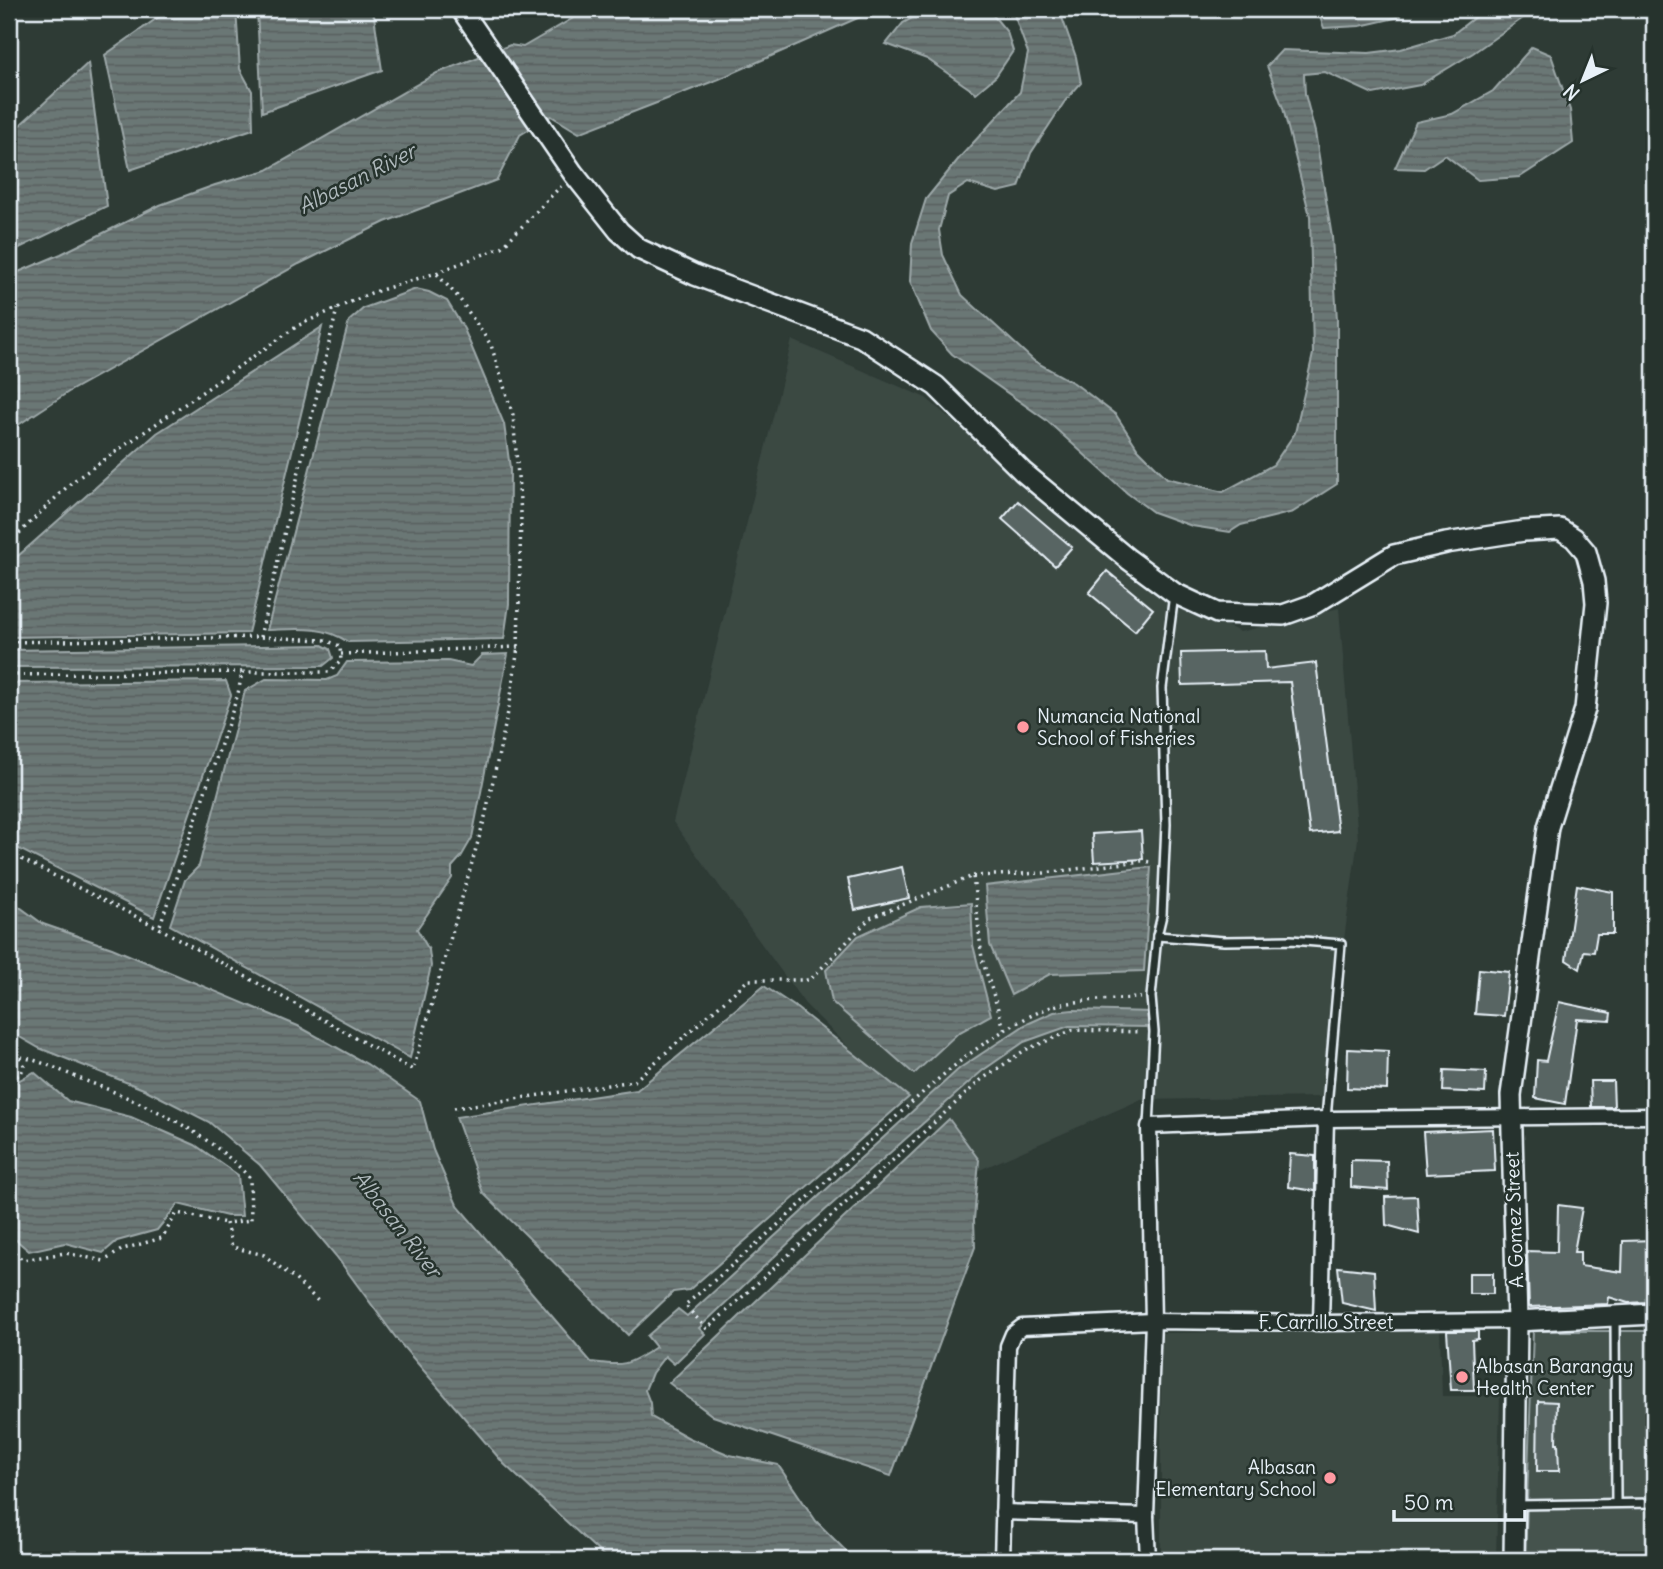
<svg xmlns="http://www.w3.org/2000/svg" width="1663" height="1569" font-family="Delius,sans-serif">
	<style>
		.built { fill: #3b4843 }
		.green { fill: #45524e; stroke: #96a2a3; stroke-width: 2 }
		.water { fill: url(#water-rules); stroke: #9da8a9; stroke-width: 2 }
		.building { fill: #596563; stroke: #e8f1f8; stroke-width: 2 }
		.lines { fill: none; stroke-linecap: round; stroke-linejoin: round }
		.lane-casing { stroke: #e8f1f8; stroke-width: 12 }
		.street-casing { stroke: #e8f1f8; stroke-width: 19 }
		.secondary-casing { stroke: #e8f1f8; stroke-width: 24 }
		.path { stroke: #e8f1f8; stroke-width: 3.5; stroke-dasharray: 2 5; stroke-linecap: butt }
		.lane { stroke: #26332d; stroke-width: 7 }
		.street { stroke: #26332d; stroke-width: 14 }
		.secondary { stroke: #26332d; stroke-width: 19 }
		.poi-dot { fill: #ff9aa2; stroke: #26332d; stroke-width: 2.5 }
		.labels { text-anchor: middle; stroke-width: 5; stroke-linejoin: round; paint-order: stroke }
		.poi-label { font-size: 19px; fill: #e8f1f8; stroke: #26332d; text-anchor: start }
		.street-label { font-size: 19px; fill: #e8f1f8; stroke: #26332d }
		.water-label { font-size: 21px; font-style: italic; fill: #b0babd; stroke: #26332d }
	</style>
	<defs>
		<pattern id="water-rules" width="6" height="5" patternUnits="userSpaceOnUse" patternTransform="scale(1.75)"><rect width="6" height="5" fill="#6b7775"/><path d="M0 2.5h6" fill="none" stroke="#586060"/></pattern>
	</defs>
	<rect width="100%" height="100%" fill="#2e3b35"/>
	<filter id="ink" filterUnits="userSpaceOnUse"><feTurbulence type="fractalNoise" baseFrequency=".0143" numOctaves="2"/><feDisplacementMap in="SourceGraphic" scale="14" xChannelSelector="R" yChannelSelector="G"/><feConvolveMatrix kernelMatrix="1 2 1 2 8 2 1 2 1" color-interpolation-filters="sRGB"/></filter>
	<g filter="url(#ink)">
		<!-- built -->
		<g class="built">
			<polygon points="792,340 926,398 1155,592 1240,632 1339,608 1358,839 1322,1097 1140,1100 975,1172 805,1004 673,822"/>
			<polygon points="1440,1330 1442,1396 1500,1396 1496,1560 1161,1560 1161,1333"/>
		</g>
		<!-- green -->
		<polygon class="green" points="1533,1331 1654,1331 1654,1560 1525,1560"/>
		<!-- water -->
		<g class="water">
			<polygon points="170,9 236,9 240,69 252,91 253,129 130,170 105,55"/>
			<polygon points="257,9 373,9 382,70 262,112"/>
			<polygon points="589,9 885,9 869,13 719,79 579,133 551,116 520,135 497,180 385,222 299,264 70,391 9,431 9,276 61,254 160,205 215,185 267,170 437,73 510,45 523,47"/>
			<polygon points="921,9 988,9 1007,32 1013,51 996,76 976,93 927,59 886,44 903,23 914,17"/>
			<polygon points="1012,9 1059,9 1076,57 1081,83 1065,101 1031,153 1019,187 998,192 968,183 948,196 939,230 943,255 962,295 1034,361 1074,383 1116,415 1138,449 1167,478 1223,492 1273,465 1295,433 1313,354 1310,216 1283,108 1267,66 1282,50 1369,53 1401,49 1453,34 1485,9 1536,9 1473,53 1420,85 1373,94 1325,72 1304,74 1305,94 1315,132 1332,237 1337,320 1337,484 1293,512 1241,525 1230,532 1192,526 1153,512 1127,493 1046,420 952,354 931,331 910,281 912,243 926,199 961,156 1020,92 1028,53"/>
			<polygon points="1317,9 1401,9 1400,17 1360,26 1324,28"/>
			<polygon points="1532,47 1551,55 1570,110 1573,143 1520,177 1478,180 1445,155 1424,169 1395,168 1416,122 1452,114 1493,91"/>
			<polygon points="88,63 107,206 9,253 9,135"/>
			<path d="M416,289L429,292L447,301L464,329L504,424L510,468L509,604L504,639L348,642C323,625 296,629 267,630L349,321L364,308Z"/>
			<polygon points="322,327 248,633 9,637 9,564 157,433"/>
			<polygon points="322,645 330,649 333,658 323,666 9,667 9,650"/>
			<polygon points="508,654 472,838 461,857 452,867 452,878 417,929 429,950 431,966 410,1058 170,925 185,880 199,866 245,691 266,679 327,680 337,676 347,662 448,661 471,666 482,655"/>
			<polygon points="226,681 231,695 154,917 9,844 9,683"/>
			<polygon points="1151,867 1144,971 1050,974 1011,995 990,945 985,886"/>
			<path d="M9,899L43,924L112,948L298,1026L367,1064L420,1101L433,1150L457,1205L591,1362C624,1366 627,1366 656,1347L647,1336L678,1309L687,1316L960,1068L1025,1025L1054,1012L1073,1010L1153,1012L1157,1020L1150,1027L1069,1026L1024,1042L982,1071L795,1237L699,1328L705,1334L674,1364L665,1356L652,1373L645,1390L650,1403L651,1417L689,1438L730,1455L778,1465L816,1521L855,1560H608L504,1464L399,1342L336,1256L260,1165L209,1122L146,1090L39,1048L9,1031Z"/>
			<polygon points="971,903 973,945 991,1015 958,1033 914,1074 832,1002 826,970 858,936 921,907"/>
			<polygon points="764,986 794,1006 909,1097 689,1290 673,1292 628,1335 483,1193 456,1117 637,1090"/>
			<polygon points="34,1072 68,1101 131,1117 195,1145 238,1175 242,1216 227,1216 178,1204 157,1230 117,1241 103,1253 65,1243 29,1251 9,1234 9,1086"/>
			<polygon points="949,1119 979,1160 974,1220 975,1247 891,1476 713,1416 669,1383"/>
		</g>
		<!-- building -->
		<g class="building">
			<polygon points="1018,501 1072,547 1055,566 1002,519"/>
			<polygon points="1107,571 1153,609 1135,631 1089,593"/>
			<polygon points="1265,651 1266,669 1316,663 1338,831 1310,834 1290,682 1182,685 1181,653"/>
			<polygon points="1141,831 1143,859 1094,862 1092,834"/>
			<polygon points="902,867 909,898 855,910 848,879"/>
			<polygon points="1577,885 1613,892 1613,934 1597,934 1594,952 1584,951 1580,969 1566,960"/>
			<polygon points="1479,969 1509,972 1504,1016 1475,1014"/>
			<polygon points="1559,1002 1611,1013 1610,1021 1577,1019 1565,1104 1535,1098 1537,1060 1546,1061"/>
			<polygon points="1348,1049 1388,1051 1387,1090 1347,1088"/>
			<polygon points="1444,1070 1486,1072 1485,1093 1443,1091"/>
			<polygon points="1590,1081 1613,1081 1614,1107 1591,1107"/>
			<polygon points="1493,1129 1495,1171 1426,1174 1423,1132"/>
			<polygon points="1290,1154 1315,1156 1315,1191 1288,1187"/>
			<polygon points="1351,1160 1387,1161 1388,1190 1351,1187"/>
			<polygon points="1417,1196 1419,1234 1386,1225 1385,1197"/>
			<polygon points="1558,1205 1582,1208 1574,1252 1580,1252 1580,1266 1622,1272 1623,1241 1654,1240 1654,1294 1647,1292 1646,1302 1628,1303 1609,1297 1608,1304 1529,1307 1527,1251 1557,1252"/>
			<polygon points="1338,1267 1374,1271 1376,1311 1342,1303"/>
			<rect x="1469" y="1273" width="24" height="21"/>
			<polygon points="1447,1331 1478,1331 1478,1339 1472,1340 1474,1390 1451,1390"/>
			<polygon points="1538,1401 1557,1402 1556,1443 1558,1443 1559,1471 1537,1471"/>
		</g>
		<g class="lines">
			<defs>
				<g id="lane">
					<polyline points="1157,936 1224,941 1291,940 1341,944 1326,1119"/>
					<polyline points="1149,1126 1154,1032 1151,997 1157,936 1162,915 1166,824 1162,688 1174,594"/>
					<polyline points="1615,1318 1616,1503"/>
					<polyline points="1516,1505 1654,1503"/>
				</g>
				<g id="street">
					<polyline points="1321,1323 1326,1119"/>
					<polyline points="1003,1512 1146,1516"/>
					<polyline points="1002,1560 1008,1346 1013,1334 1022,1327 1153,1321 1321,1323 1517,1321"/>
					<polyline points="1148,1560 1146,1516 1153,1321 1149,1126 1326,1119 1654,1116"/>
				</g>
				<g id="secondary">
					<polyline points="461,9 573,173 619,231 639,249 695,275 861,337 936,386 1023,472 1128,559 1174,593 1217,613 1283,615 1314,604 1394,555 1446,543 1524,531 1560,529 1574,538 1586,552 1594,581 1596,603 1585,709 1548,827 1511,1095 1517,1321 1514,1560"/>
					<polyline points="1517,1321 1654,1314"/>
				</g>
			</defs>
			<!-- lane casing -->
			<use href="#lane" class="lane-casing"/>
			<!-- street casing -->
			<use href="#street" class="street-casing"/>
			<!-- secondary casing -->
			<use href="#secondary" class="secondary-casing"/>
			<!-- path -->
			<g class="path">
				<polyline points="9,543 72,482 299,325 371,293 436,273 502,247 561,186"/>
				<polyline points="260,637 337,309"/>
				<polyline points="9,642 260,637 325,640 340,646 341,661 329,672 242,672"/>
				<polyline points="341,654 518,647"/>
				<polyline points="9,675 242,672 238,694 159,928"/>
				<polyline points="9,853 159,928 413,1070 485,817 510,703 518,647 521,513 513,415 491,345 459,298 436,273"/>
				<polyline points="973,876 1044,873 1141,861 1152,862"/>
				<path d="M1141,998C1119,999 1070,1000 1051,1007C980,1034 916,1099 860,1150C803,1203 745,1255 685,1305L707,1329L981,1080L1025,1050L1073,1030L1141,1032"/>
				<polyline points="9,1051 18,1053 24,1065 21,1074 9,1079"/>
				<path d="M21,1057C42,1061 61,1071 81,1079C142,1102 205,1129 250,1178L251,1220L226,1223L232,1247L264,1255L295,1279L319,1302"/>
				<polyline points="454,1108 634,1081 748,980 810,980 870,918 973,876 982,959 1005,1031"/>
				<polyline points="9,1248 23,1260 65,1253 104,1261 123,1249 162,1238 177,1213 226,1223"/>
			</g>
			<!-- lane -->
			<use href="#lane" class="lane"/>
			<!-- street -->
			<use href="#street" class="street"/>
			<!-- secondary -->
			<use href="#secondary" class="secondary"/>
		</g>
	</g>
	<!-- markers -->
	<g class="poi-dot">
		<circle cx="1023" cy="727" r="7"/>
		<circle cx="1462" cy="1377" r="7"/>
		<circle cx="1330" cy="1478" r="7"/>
	</g>
	<g class="labels">
		<!-- poi labels -->
		<g class="poi-label">
			<text x="1037" y="723">Numancia National<tspan x="1037" dy="22">School of Fisheries</tspan></text>
			<text x="1476" y="1373">Albasan Barangay<tspan x="1476" dy="22">Health Center</tspan></text>
			<text x="1316" y="1474" text-anchor="end">Albasan<tspan x="1316" dy="22">Elementary School</tspan></text>
		</g>
		<!-- street labels -->
		<g class="street-label">
			<text transform="translate(1514 1220) rotate(-92)" y="7">A. Gomez Street</text>
			<text x="1326" y="1329">F. Carrillo Street</text>
		</g>
		<!-- water labels -->
		<g class="water-label">
			<text transform="translate(357 179) rotate(-27)" y="7">Albasan River</text>
			<text transform="translate(397 1224) rotate(52)" y="7">Albasan River</text>
		</g>
	</g>
	<!-- margin -->
	<rect width="1663" height="1569" fill="none" stroke="#26332d" stroke-width="35"/>
	<rect x="18" y="18" width="1628" height="1534" fill="none" stroke="#e8f1f8" stroke-width="2.5" filter="url(#ink)"/>
	<!-- north arrow -->
	<g transform="translate(1583 80) rotate(223)" stroke="#26332d" stroke-width="5" paint-order="stroke">
	<path d="M0-5L12 26L0 18L-12 26Z" fill="#e8f1f8"/>
	<text y="-10" font-size="19" font-weight="bold" text-anchor="middle" fill="#e8f1f8">N</text>
	</g>
	<!-- scale -->
	<path d="M1394 1510v10h131v-10" fill="none" stroke="#e8f1f8" stroke-width="3.5"/>
	<text x="1404" y="1510" font-size="21" fill="#e8f1f8" stroke="#26332d" stroke-width="5" paint-order="stroke">50 m</text>
</svg>
